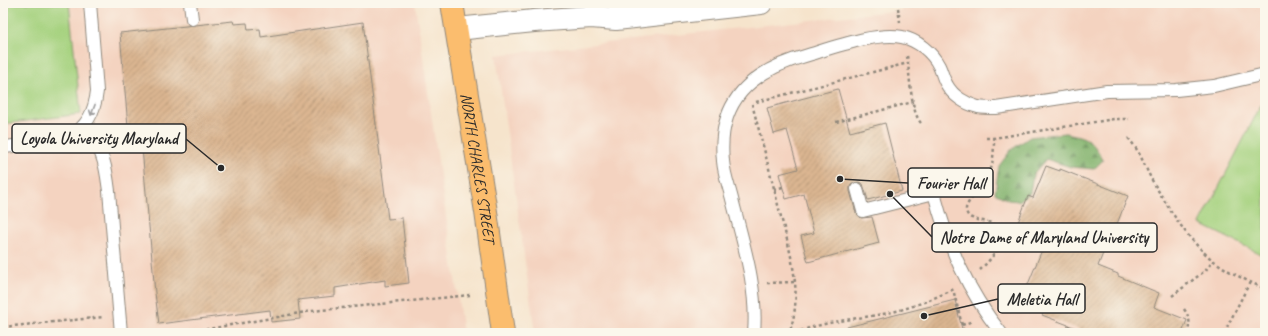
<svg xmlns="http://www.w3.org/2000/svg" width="1268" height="336" font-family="Caveat,sans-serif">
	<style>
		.built { fill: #f4d3c0 }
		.forest { fill: url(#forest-firs); stroke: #58704c }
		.garden { fill: #a6d27f; stroke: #687e55 }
		.building { fill: url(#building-hatch) }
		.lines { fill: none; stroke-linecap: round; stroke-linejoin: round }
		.service-casing { stroke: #90887c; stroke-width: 14 }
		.tertiary-casing { stroke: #90887c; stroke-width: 24 }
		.primary-casing { stroke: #90887c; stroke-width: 24 }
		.path { stroke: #90887c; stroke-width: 2.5; stroke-dasharray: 3 3; stroke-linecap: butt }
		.service { stroke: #fff; stroke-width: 12 }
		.tertiary { stroke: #fff; stroke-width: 22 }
		.primary { stroke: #fbbd6e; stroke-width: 22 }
		.oneway { stroke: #a0a0a0 }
		.labels { text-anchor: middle; stroke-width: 4; stroke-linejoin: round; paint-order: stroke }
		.street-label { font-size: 16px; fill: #2b2b2b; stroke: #fbf7ec }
		.leader { fill: none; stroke: #2b2b2b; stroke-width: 1.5 }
		.callout-dot { fill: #2b2b2b; stroke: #fbf7ec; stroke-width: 1.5 }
		.callout { fill: #fbf7ec; stroke: #2b2b2b; stroke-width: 1.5 }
		.callout-label { font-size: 17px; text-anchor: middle; font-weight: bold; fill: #2b2b2b }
	</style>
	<defs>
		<pattern id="forest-firs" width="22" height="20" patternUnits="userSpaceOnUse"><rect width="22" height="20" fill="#84b46e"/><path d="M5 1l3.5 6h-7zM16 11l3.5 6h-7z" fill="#6c935b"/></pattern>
		<pattern id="building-hatch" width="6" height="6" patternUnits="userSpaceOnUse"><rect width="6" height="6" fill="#dbb691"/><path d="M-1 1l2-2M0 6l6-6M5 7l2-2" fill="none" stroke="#b29477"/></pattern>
	</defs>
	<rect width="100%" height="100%" fill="#fbf7ec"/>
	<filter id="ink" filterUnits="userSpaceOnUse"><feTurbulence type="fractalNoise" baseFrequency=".025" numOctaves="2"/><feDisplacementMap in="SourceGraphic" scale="8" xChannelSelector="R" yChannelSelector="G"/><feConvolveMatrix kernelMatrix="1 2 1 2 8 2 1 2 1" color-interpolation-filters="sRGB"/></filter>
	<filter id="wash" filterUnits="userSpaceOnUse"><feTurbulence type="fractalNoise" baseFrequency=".012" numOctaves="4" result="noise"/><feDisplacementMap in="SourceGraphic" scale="16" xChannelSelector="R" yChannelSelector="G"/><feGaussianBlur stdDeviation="0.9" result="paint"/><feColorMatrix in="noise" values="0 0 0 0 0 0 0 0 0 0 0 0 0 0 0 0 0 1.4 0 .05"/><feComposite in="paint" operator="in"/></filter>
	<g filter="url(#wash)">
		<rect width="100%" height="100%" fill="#f6e4cc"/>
		<!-- built -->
		<g class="built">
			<polygon points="3,3 415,3 463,333 3,333"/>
			<polygon points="965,3 1265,3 1265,333 535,333 496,55"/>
		</g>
		<!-- forest -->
		<path class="forest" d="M1065,133C1088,137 1092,140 1103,160L1094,169L1071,167L1046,159L1033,174L1030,193L1019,201L1008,200L995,193L999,166L1011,150L1030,137Z"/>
		<!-- garden -->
		<g class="garden">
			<polygon points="3,3 69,3 81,114 3,124"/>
			<polygon points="1265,102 1265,256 1200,224 1262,103"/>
		</g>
		<g id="blocks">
			<!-- building -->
			<g class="building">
				<polygon points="233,21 234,24 247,23 248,30 260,29 261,37 363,22 388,219 402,218 409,283 385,286 385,280 335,288 335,296 298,300 300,319 271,322 270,310 159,324 155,293 141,137 129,138 120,33"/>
				<polygon points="838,89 850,132 885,123 902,191 868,200 863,184 859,182 852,183 850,187 850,191 856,213 861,218 872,217 879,243 808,262 801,236 814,233 804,194 786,199 779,174 798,169 787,130 774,134 767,108"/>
				<polygon points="1046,166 1060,171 1060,169 1128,196 1113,234 1111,233 1098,266 1118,274 1118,276 1159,293 1154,307 1187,320 1182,333 1089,333 1042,315 1043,313 1020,304 1044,245 1014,233 1028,196 1033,198"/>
				<polygon points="955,300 963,333 848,333 847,327"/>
			</g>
		</g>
	</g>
	<g filter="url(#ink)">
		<use href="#blocks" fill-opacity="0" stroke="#90887c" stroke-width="1"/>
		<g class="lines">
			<defs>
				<g id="service">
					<polyline points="190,3 192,19"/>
					<path d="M84,127C88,133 94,139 97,145C105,159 107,176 109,191L121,333"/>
					<path d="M3,147C47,143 91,147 97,91L90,3"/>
					<path d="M857,189L863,211L934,193C948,246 967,290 1001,333"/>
					<path d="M754,333C758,288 743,243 732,199C729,187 724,174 723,161C717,101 751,71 805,56C832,48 875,32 902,37C917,40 932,52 939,66C942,72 943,79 947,85C953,96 966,104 978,107C984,108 991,108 996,108L1107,91L1176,90L1214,86L1265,74"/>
				</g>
				<polyline id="tertiary" points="457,29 534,21 591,17 616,19 761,3"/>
				<g id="primary">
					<path id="s1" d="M452,3L486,212L503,333"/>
				</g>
			</defs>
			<!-- service casing -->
			<use href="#service" class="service-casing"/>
			<!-- tertiary casing -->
			<use href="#tertiary" class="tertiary-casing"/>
			<!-- primary casing -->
			<use href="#primary" class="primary-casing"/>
			<!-- path -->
			<g class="path">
				<polyline points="898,8 900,22"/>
				<path d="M907,56C910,73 910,113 922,124"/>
				<polyline points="756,102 908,63"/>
				<path d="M752,104C761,138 770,171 778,205C788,246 805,291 789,333"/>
				<polyline points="836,122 913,102"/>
				<polyline points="986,138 994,138"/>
				<path d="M1128,138C1141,152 1144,166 1153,182C1170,210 1188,241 1214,261C1230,273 1248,281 1265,289"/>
				<polyline points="774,189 783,187"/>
				<path d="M980,270C989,261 1014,236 995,225C988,220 979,222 972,218C968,217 966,213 966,209C966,201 982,190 986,182C993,169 994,152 994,138L1114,119H1129"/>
				<polyline points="767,283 795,282"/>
				<polyline points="954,293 964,333"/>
				<polyline points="1172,296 1206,270 1213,261"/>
				<path d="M1184,309C1190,318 1191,323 1187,333"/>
				<polyline points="962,325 973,321"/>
				<polyline points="3,327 104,317"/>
				<polyline points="194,333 202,330 312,311 470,295"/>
				<path d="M795,333C825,321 857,319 888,313C911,308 933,299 954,289"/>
				<polyline points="1066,333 1069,325"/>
				<polyline points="1224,333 1250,282"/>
			</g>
			<!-- service -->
			<use href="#service" class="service"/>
			<!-- tertiary -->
			<use href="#tertiary" class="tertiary"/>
			<!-- primary -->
			<use href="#primary" class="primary"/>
		</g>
		<!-- one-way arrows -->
		<defs><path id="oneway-shaft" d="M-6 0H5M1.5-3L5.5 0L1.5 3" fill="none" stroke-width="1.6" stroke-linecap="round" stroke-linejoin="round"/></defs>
		<use class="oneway" href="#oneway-shaft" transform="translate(93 110) rotate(111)"/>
	</g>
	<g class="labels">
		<!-- street labels -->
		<g class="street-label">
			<text dy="6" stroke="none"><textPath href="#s1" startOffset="167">NORTH CHARLES STREET</textPath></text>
		</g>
	</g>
	<!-- callouts -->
	<path class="leader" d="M221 168L186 139M840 179L908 183M890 194L932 237M924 316L998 299"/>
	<g class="callout-dot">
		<circle cx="221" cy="168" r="4"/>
		<circle cx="840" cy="179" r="4"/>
		<circle cx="890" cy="194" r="4"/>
		<circle cx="924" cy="316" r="4"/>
	</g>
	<g class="callout">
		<rect x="12" y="124" width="174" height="29" rx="4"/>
		<rect x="908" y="168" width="85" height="29" rx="4"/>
		<rect x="932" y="223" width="225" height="29" rx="4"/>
		<rect x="998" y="284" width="87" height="29" rx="4"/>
	</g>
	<g class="callout-label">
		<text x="99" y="144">Loyola University Maryland</text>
		<text x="951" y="189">Fourier Hall</text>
		<text x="1044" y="243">Notre Dame of Maryland University</text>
		<text x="1042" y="305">Meletia Hall</text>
	</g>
	<!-- margin -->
	<rect width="1268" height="336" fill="none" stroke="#fbf7ec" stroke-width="16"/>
</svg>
